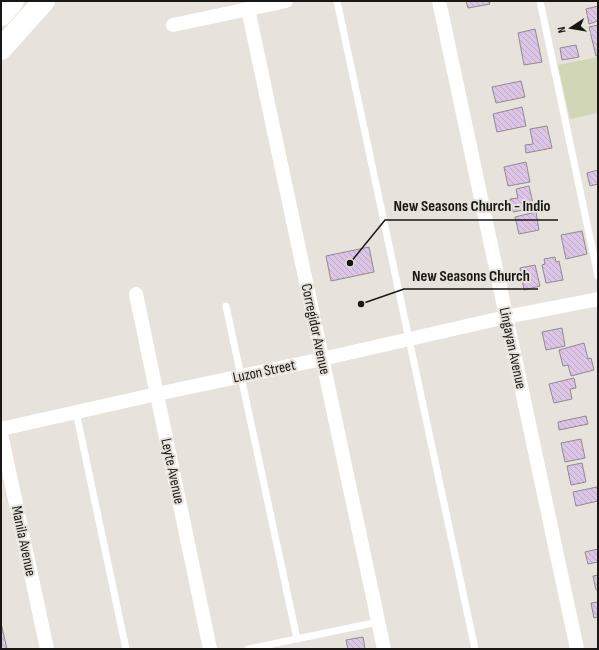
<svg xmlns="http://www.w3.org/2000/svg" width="599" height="650" font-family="'Sofia Sans Condensed',sans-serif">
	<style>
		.green { fill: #d1d6b6 }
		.building { fill: url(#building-back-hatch); stroke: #8f8b91 }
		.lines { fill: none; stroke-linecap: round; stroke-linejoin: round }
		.lane { stroke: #fff; stroke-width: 7 }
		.street { stroke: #fff; stroke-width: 14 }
		.primary { stroke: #fff; stroke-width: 22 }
		.labels { text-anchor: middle; stroke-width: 4; stroke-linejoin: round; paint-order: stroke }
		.street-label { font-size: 15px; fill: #191714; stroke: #e7e2db }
		.leader { fill: none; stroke: #191714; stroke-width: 1.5 }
		.callout-dot { fill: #191714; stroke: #e7e2db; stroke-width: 1.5 }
		.callout-label { font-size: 16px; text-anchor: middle; font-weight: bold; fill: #191714; stroke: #e7e2db; stroke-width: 4; stroke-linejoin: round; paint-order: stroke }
	</style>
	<defs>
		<pattern id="building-back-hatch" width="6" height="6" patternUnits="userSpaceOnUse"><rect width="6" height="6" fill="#ddc5e7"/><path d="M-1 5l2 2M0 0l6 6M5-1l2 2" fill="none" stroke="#bda8c5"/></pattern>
	</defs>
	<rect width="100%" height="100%" fill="#e7e2db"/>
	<!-- green -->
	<polygon class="green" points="598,57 598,113 570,119 558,65"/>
	<!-- building -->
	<g class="building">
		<polygon points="466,1 489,1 490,4 468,8"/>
		<polygon points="598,6 598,21 589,24 586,9"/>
		<polygon points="598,25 598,55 596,56 589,27"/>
		<polygon points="535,29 542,62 524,65 518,33"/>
		<polygon points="576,45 579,57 562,60 560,48"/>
		<polygon points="521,81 525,97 496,103 492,87"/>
		<polygon points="522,107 526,126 497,132 493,114"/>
		<polygon points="547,126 552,148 526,153 525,145 533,144 530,129"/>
		<polygon points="526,162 530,182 508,186 504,167"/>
		<polygon points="598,170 598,184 590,186 587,173"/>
		<polygon points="529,186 534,208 513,212 510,199 518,198 516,189"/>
		<polygon points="536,212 539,230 519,234 515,217"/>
		<polygon points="582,231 587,254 566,259 561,235"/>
		<polygon points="369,247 374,272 331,281 326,256"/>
		<polygon points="555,257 556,262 559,261 563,280 546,283 542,265 545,264 544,259"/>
		<polygon points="535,265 540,286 524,290 520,268"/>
		<polygon points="562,328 565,346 546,350 542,332"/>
		<polygon points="584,343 588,359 591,358 594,370 571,376 568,365 563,366 559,350"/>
		<polygon points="574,378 576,388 570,389 572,399 554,403 549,384"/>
		<polygon points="586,416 588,424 559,430 558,422"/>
		<polygon points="581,439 585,458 565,462 561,443"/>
		<polygon points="582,463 586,482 571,485 567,466"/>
		<polygon points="597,487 598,492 598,501 576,506 573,492"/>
		<polygon points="598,549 598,562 588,564 585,552"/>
		<polygon points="598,575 598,590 596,590 593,576"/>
		<polygon points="598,602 598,617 594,618 591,603"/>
		<polygon points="1,623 7,649 1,649"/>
		<polygon points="363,637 365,649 348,649 346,640"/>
	</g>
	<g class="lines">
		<!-- lane -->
		<g class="lane">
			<polyline points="337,1 475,649"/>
			<polyline points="540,1 598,276"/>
			<polyline points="226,306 297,639"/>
			<polyline points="76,412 126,649"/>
			<polyline points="248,649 378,622"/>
		</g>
		<!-- street -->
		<g class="street">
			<polyline points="439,1 577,649"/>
			<polyline points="248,9 384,649"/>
			<polyline points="173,25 286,1"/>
			<polyline points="136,294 210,649"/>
			<polyline points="1,429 157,394 322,359 506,317 598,299"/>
			<polyline points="1,434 47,649"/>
		</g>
		<!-- primary -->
		<g class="primary">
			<polyline points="1,15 13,1"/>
			<polyline points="1,49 44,1"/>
		</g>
	</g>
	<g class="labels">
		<!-- street labels -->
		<g class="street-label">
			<text transform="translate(316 329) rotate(78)" y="5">Corregidor Avenue</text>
			<text transform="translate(513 348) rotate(78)" y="5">Lingayan Avenue</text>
			<text transform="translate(264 371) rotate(-12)" y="5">Luzon Street</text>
			<text transform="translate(173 471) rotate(78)" y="5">Leyte Avenue</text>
			<text transform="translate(24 541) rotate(78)" y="5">Manila Avenue</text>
		</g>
	</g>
	<!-- callouts -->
	<path class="leader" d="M350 263L385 220H558M361 304L404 289H538"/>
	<g class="callout-dot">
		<circle cx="350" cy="263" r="4"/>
		<circle cx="361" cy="304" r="4"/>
	</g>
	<g class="callout-label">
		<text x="472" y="211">New Seasons Church - Indio</text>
		<text x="471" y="281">New Seasons Church</text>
	</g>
	<!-- border -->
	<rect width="599" height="650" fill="none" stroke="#191714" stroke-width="4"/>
	<!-- north arrow -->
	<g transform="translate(571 28) rotate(258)" stroke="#e7e2db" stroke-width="3" paint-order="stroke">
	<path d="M0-3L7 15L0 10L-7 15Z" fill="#191714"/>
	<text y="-6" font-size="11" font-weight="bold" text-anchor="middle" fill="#191714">N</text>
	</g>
</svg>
